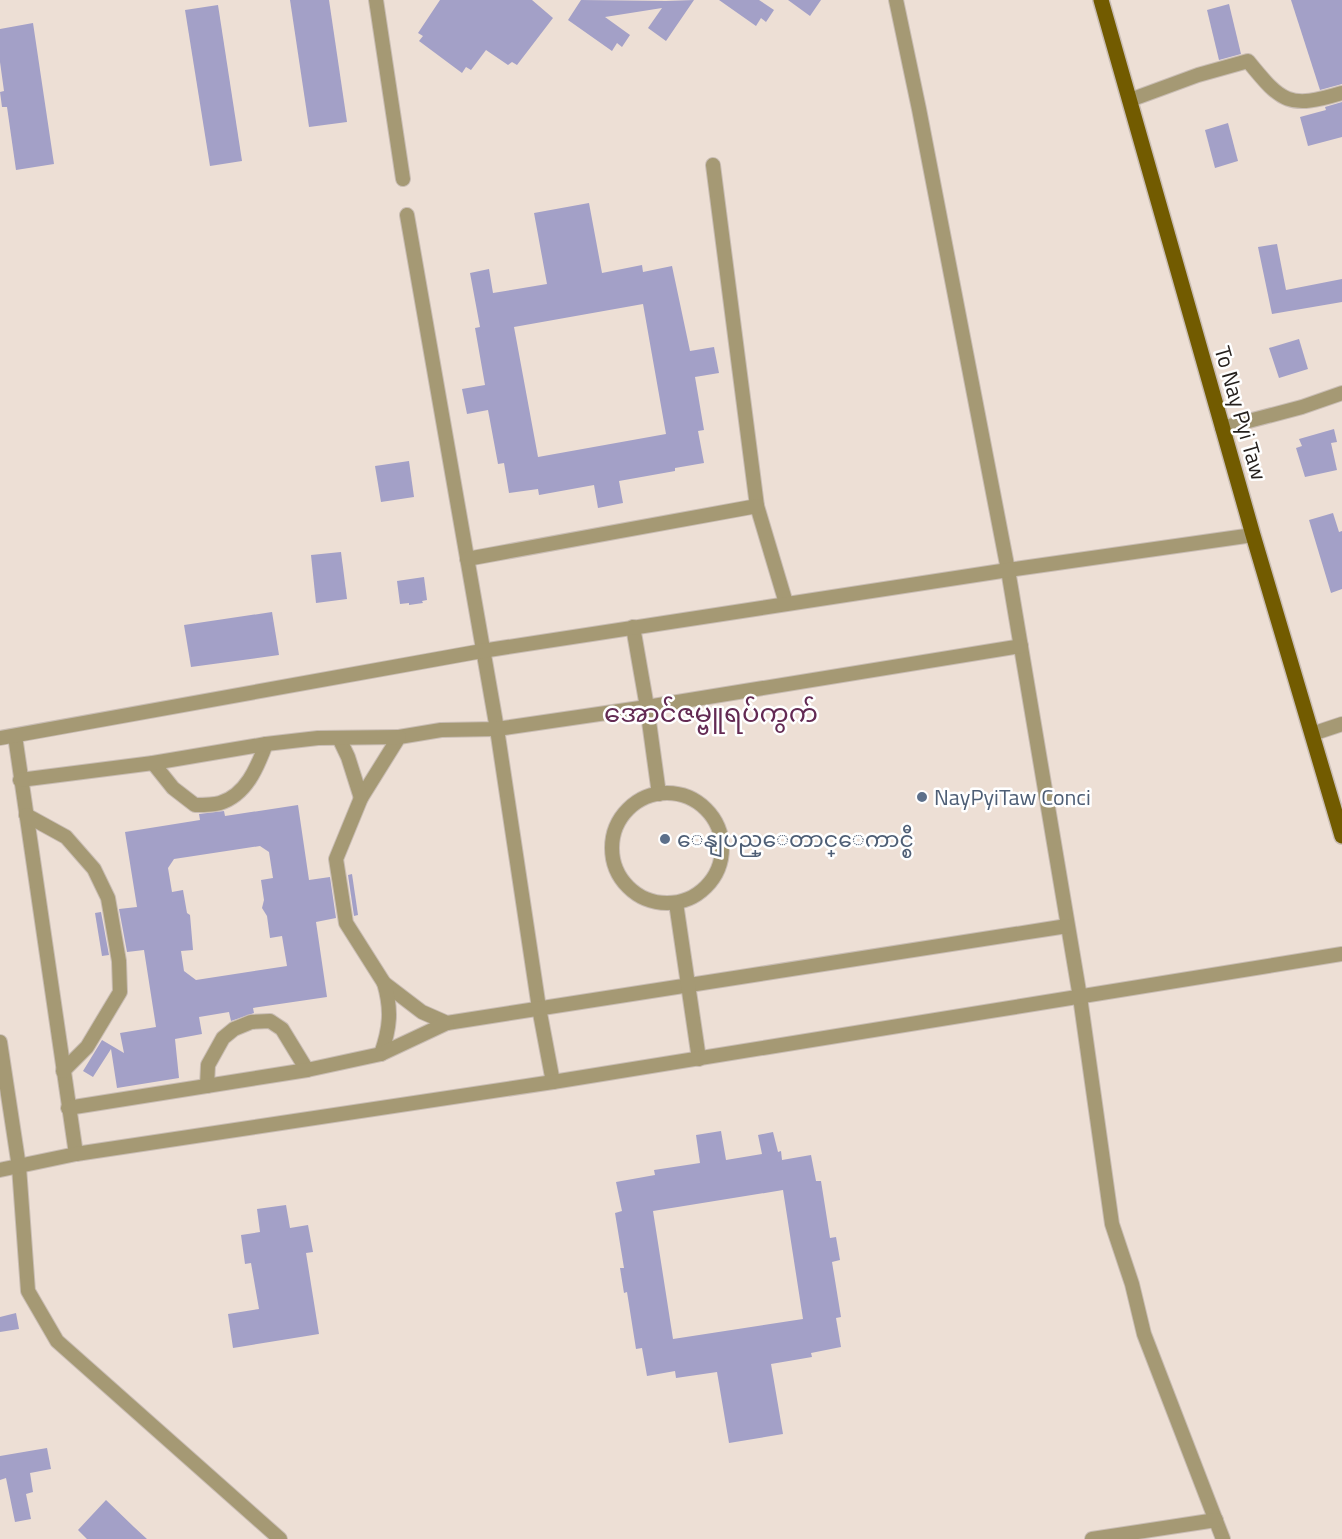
<svg xmlns="http://www.w3.org/2000/svg" width="1342" height="1539" font-family="'Titillium Web','Noto Sans Myanmar',sans-serif">
	<style>
		.building { fill: #a3a0c7; fill-rule: evenodd }
		.lines { fill: none; stroke-linecap: round; stroke-linejoin: round }
		.street-casing { stroke: #c9bdb4; stroke-width: 16 }
		.primary-casing { stroke: #c9bdb4; stroke-width: 18 }
		.street { stroke: #a59974; stroke-width: 14 }
		.primary { stroke: #725b00; stroke-width: 15 }
		.service-dot { fill: #5c6f8a; stroke: #fff; stroke-width: 2 }
		.labels { text-anchor: middle; stroke-width: 5; stroke-linejoin: round; paint-order: stroke }
		.street-label { font-size: 22px; fill: #25201d; stroke: #fff }
		.service-label { font-size: 22px; fill: #4e5e75; stroke: #fff; text-anchor: start }
		.quarter-label { font-size: 26px; fill: #632a53; stroke: #fff }
	</style>
	<rect width="100%" height="100%" fill="#eddfd5"/>
	<!-- building -->
	<g class="building">
		<polygon points="290,0 329,0 347,122 309,127"/>
		<polygon points="440,0 532,0 553,18 517,65 512,62 508,65 486,50 471,70 466,67 462,73 419,41 423,36 418,33"/>
		<polygon points="581,0 666,1 694,0 666,41 648,28 662,8 605,17 630,35 622,47 617,43 612,51 568,20"/>
		<polygon points="719,0 759,0 774,10 766,22 761,18 756,26"/>
		<polygon points="788,0 821,0 810,16"/>
		<polygon points="1291,0 1342,0 1342,84 1320,90"/>
		<polygon points="1229,4 1241,54 1219,60 1207,10"/>
		<polygon points="218,5 242,161 210,166 185,10"/>
		<polygon points="33,23 54,164 16,170 7,107 2,107 0,92 4,91 0,62 0,29"/>
		<polygon points="1342,102 1342,137 1308,146 1300,117 1326,110 1325,107"/>
		<polygon points="1228,123 1238,161 1215,168 1205,130"/>
		<path d="M589,203L602,273L642,265L643,272L672,266L690,351L714,347L719,373L695,377L704,430L698,431L704,463L675,468V471L619,481L623,503L598,508L594,485L539,495L538,489L509,493L504,463L498,464L488,410L467,414L462,389L485,385L475,328L480,327L470,273L489,269L493,293L547,284L534,213ZM643,304L666,434L538,457L514,327Z"/>
		<polygon points="1277,244 1286,290 1342,279 1342,302 1272,314 1258,247"/>
		<polygon points="1299,339 1308,369 1279,378 1269,348"/>
		<polygon points="1334,429 1337,442 1331,443 1337,470 1305,477 1296,448 1302,446 1299,439"/>
		<polygon points="409,461 414,497 381,502 375,466"/>
		<polygon points="1333,513 1339,532 1342,531 1342,589 1331,593 1309,520"/>
		<polygon points="341,552 347,599 316,603 311,555"/>
		<polygon points="424,577 427,600 422,601 423,603 409,605 409,603 400,604 397,581"/>
		<polygon points="272,612 279,655 191,667 184,625"/>
		<path d="M298,805L309,880L330,877L336,918L316,922L327,997L253,1008L254,1013L231,1021L229,1012L199,1017L202,1034L175,1039L179,1078L117,1088L111,1049L93,1077L83,1071L102,1040L124,1053L120,1033L156,1027L144,950L127,952L119,909L137,907L125,832L200,820L199,814L224,811L225,816ZM260,846L269,852L273,878L261,880L264,900L262,908L267,916L270,938L282,936L287,966L196,980L184,971L181,951L193,950L190,915L187,913L183,890L172,892L168,868L174,859Z"/>
		<polygon points="352,874 358,915 354,916 348,875"/>
		<polygon points="101,912 109,955 102,956 95,913"/>
		<path d="M721,1131L726,1160L762,1154L758,1135L773,1132L778,1152L781,1151L782,1160L811,1155L816,1181H821L830,1238L836,1237L840,1260L832,1262L841,1317L836,1318L841,1347L811,1353L812,1357L771,1364L783,1434L729,1443L717,1372L676,1378L675,1371L647,1376L642,1348L636,1349L627,1292L624,1293L620,1268H624L615,1213L622,1211L616,1182L655,1175L654,1170L700,1163L696,1135ZM783,1190L803,1319L673,1339L653,1211Z"/>
		<polygon points="286,1205 290,1228 308,1225 313,1252 306,1253 319,1334 233,1348 228,1314 259,1309 251,1263 245,1264 241,1235 260,1232 257,1209"/>
		<polygon points="16,1313 19,1329 0,1332 0,1317"/>
		<polygon points="47,1448 51,1469 30,1473 33,1492 26,1494 31,1519 15,1522 6,1478 0,1480 0,1456"/>
		<polygon points="106,1500 134,1527 147,1539 87,1539 78,1530"/>
	</g>
	<g class="lines">
		<defs>
			<g id="street">
				<polyline points="376,0 403,179"/>
				<polyline points="896,0 919,109 1008,570 1080,997 1112,1224 1132,1284 1144,1334 1223,1539"/>
				<path d="M1130,100L1198,75L1248,61C1282,103 1289,109 1342,93"/>
				<polyline points="713,165 757,506 786,603"/>
				<polyline points="407,215 497,729 539,1008 553,1082"/>
				<polyline points="1222,428 1302,407 1342,393"/>
				<polyline points="467,559 757,506"/>
				<polyline points="633,627 647,707 659,794"/>
				<polyline points="1021,646 647,707 497,729 441,730 399,737 361,798 336,859 346,923 384,983 422,1012 447,1023 1067,926"/>
				<polyline points="1312,734 1342,724"/>
				<polyline points="15,736 76,1154"/>
				<polyline points="0,738 482,651 1008,570 1253,535"/>
				<polyline points="339,738 348,757 361,798"/>
				<path d="M153,763L173,788L195,805C203,805 213,805 220,803C246,795 257,768 266,744"/>
				<polyline points="20,780 153,763 266,744 318,738 399,737"/>
				<circle cx="667" cy="848" r="55"/>
				<polyline points="26,815 66,837 94,869 108,898 119,961 120,992 87,1047 63,1071"/>
				<polyline points="676,903 699,1059"/>
				<polyline points="0,1042 19,1167 28,1291 57,1341 280,1539"/>
				<path d="M381,1054C390,1028 392,1010 384,983"/>
				<polyline points="207,1086 208,1065 223,1038 234,1029 251,1022 270,1021 282,1029 307,1070"/>
				<polyline points="68,1108 307,1070 381,1054 447,1023"/>
				<polyline points="0,1170 76,1154 553,1082 1342,954"/>
				<polyline points="1092,1539 1216,1520"/>
			</g>
			<polyline id="primary" points="1101,0 1253,535 1342,836"/>
		</defs>
		<!-- street casing -->
		<use href="#street" class="street-casing"/>
		<!-- primary casing -->
		<use href="#primary" class="primary-casing"/>
		<!-- street -->
		<use href="#street" class="street"/>
		<!-- primary -->
		<use href="#primary" class="primary"/>
	</g>
	<!-- markers -->
	<g class="service-dot">
		<circle cx="922" cy="797" r="6"/>
		<circle cx="665" cy="839" r="6"/>
	</g>
	<g class="labels">
		<!-- street labels -->
		<g class="street-label">
			<text transform="translate(1241 413) rotate(74)" y="8">To Nay Pyi Taw</text>
		</g>
		<!-- service labels -->
		<g class="service-label">
			<text x="934" y="805">NayPyiTaw Conci</text>
			<text x="677" y="847">ေနျပည္ေတာင္ေကာင္စီ</text>
		</g>
		<!-- quarter labels -->
		<g class="quarter-label">
			<text x="711" y="722">အောင်ဇမ္ဗူရပ်ကွက်</text>
		</g>
	</g>
</svg>
